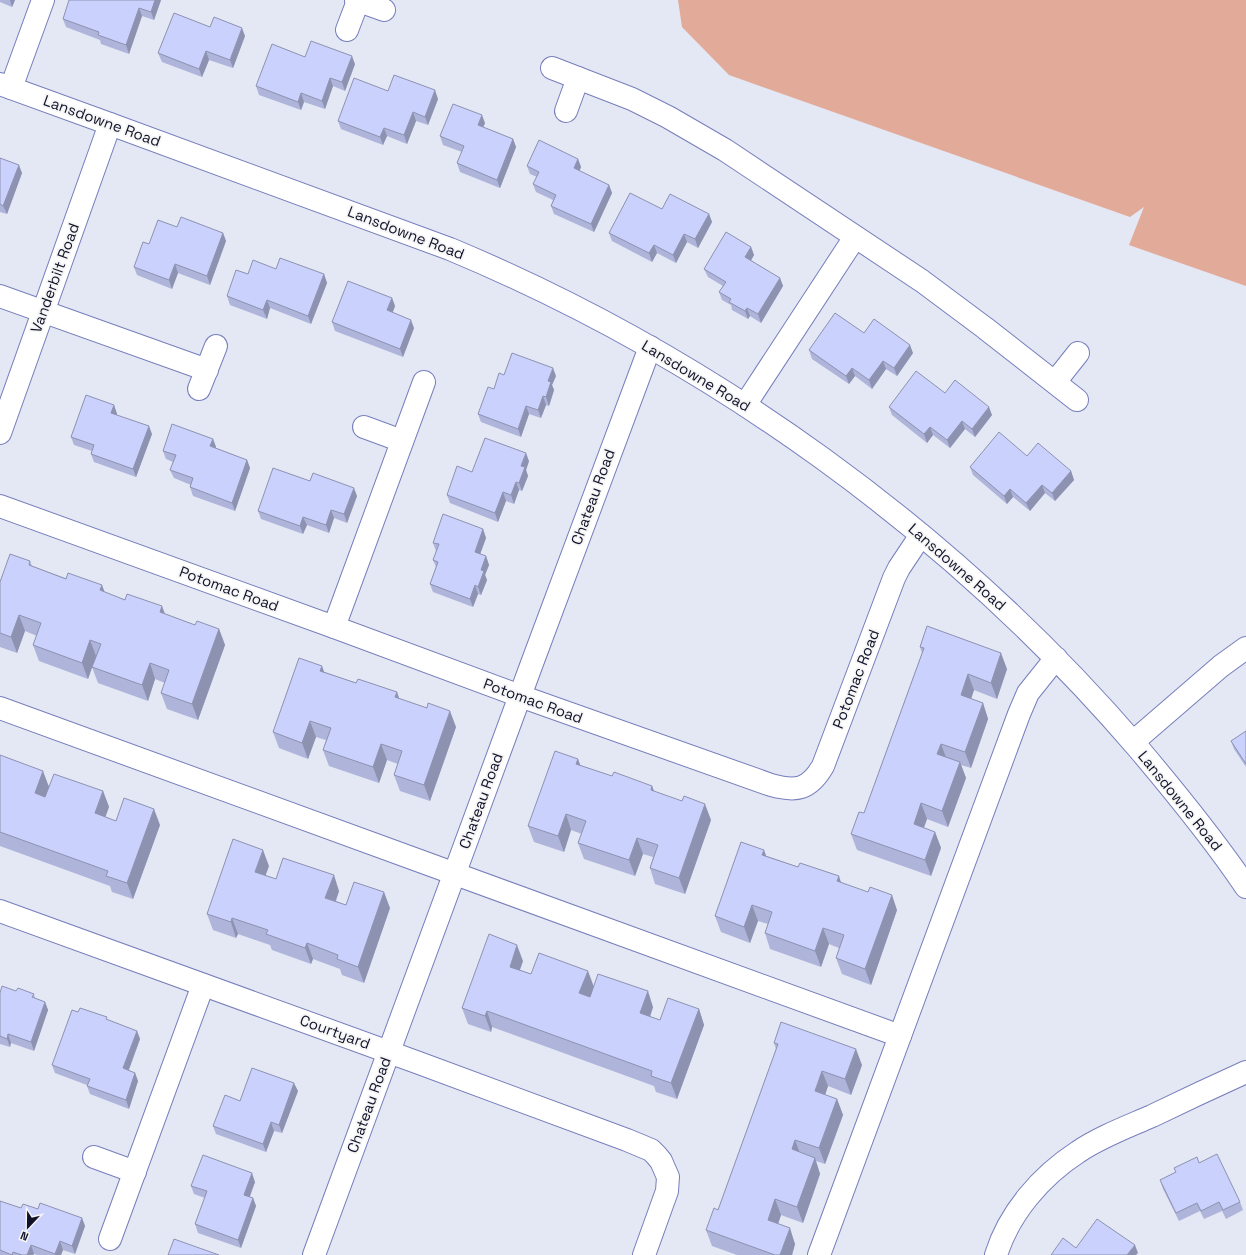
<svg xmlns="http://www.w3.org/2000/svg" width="1246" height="1255" font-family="'Space Grotesk',sans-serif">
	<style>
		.green { fill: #e2aa99 }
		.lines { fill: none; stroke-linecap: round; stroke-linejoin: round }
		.minor-casing { stroke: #767fbb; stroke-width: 24 }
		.minor { stroke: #fff; stroke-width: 22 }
		.wall { fill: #aeb4da }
		.shaded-wall { fill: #8d92b1 }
		.building { fill: #cad1fd; stroke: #8d92b1 }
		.labels { text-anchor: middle; stroke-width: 3.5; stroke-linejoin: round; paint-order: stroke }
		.street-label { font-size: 15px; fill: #101229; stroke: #f5f5f5 }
	</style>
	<rect width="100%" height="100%" fill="#e4e7f4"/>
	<!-- green -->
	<polygon class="green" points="678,0 1246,0 1246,286 1129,245 1144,207 1130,217 729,75 682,27"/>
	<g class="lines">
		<defs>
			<g id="minor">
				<polyline points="356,0 384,10"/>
				<polyline points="347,30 358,1"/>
				<polyline points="552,68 632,99 668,117 725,150 922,281 985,328 1077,400"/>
				<path d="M0,84L110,124L450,249C711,358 953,532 1138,748C1176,793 1213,838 1246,887"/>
				<polyline points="11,88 43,0"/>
				<polyline points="566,111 578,78"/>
				<polyline points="0,296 207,370"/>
				<polyline points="1055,382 1078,353"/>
				<polyline points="199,389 216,346"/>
				<polyline points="745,405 855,237"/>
				<polyline points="364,427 402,441"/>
				<polyline points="0,433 110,124"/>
				<path d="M0,506L334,627L520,696L771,785C796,792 809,790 823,766L894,578L899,568L921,535"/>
				<polyline points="334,627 424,382"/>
				<polyline points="0,708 900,1036"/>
				<polyline points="1133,742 1221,666 1246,648"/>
				<polyline points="0,911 419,1063 627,1140 651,1150 656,1155 661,1161 668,1177 667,1191 644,1255"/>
				<polyline points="94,1157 135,1172"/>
				<polyline points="110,1239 203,985"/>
				<polyline points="314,1255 531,666 650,347"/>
				<polyline points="819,1255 1019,714 1028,693 1056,658"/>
				<path d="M996,1255C1009,1213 1041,1176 1078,1152C1100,1137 1127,1127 1152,1116C1183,1101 1215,1086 1246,1072"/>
			</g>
		</defs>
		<!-- minor casing -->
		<use href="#minor" class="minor-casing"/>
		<!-- minor -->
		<use href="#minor" class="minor"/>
	</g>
	<!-- wall -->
	<g class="wall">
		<polygon points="0,0 15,0 12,7 0,2"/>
		<polygon points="161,0 154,20 142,16 129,54 101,44 100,40 66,27 63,19"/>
		<polygon points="210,27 245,36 233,68 209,60 202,77 162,62 158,53"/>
		<polygon points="305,57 355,64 345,91 333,86 325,109 304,102 301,110 259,95 256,86"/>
		<polygon points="388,91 438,99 428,125 416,121 407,144 387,136 383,145 341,129 338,121"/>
		<polygon points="485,123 483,127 513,139 516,147 500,188 460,172 457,163 462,152 443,145 440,136"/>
		<polygon points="0,158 22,173 7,214 0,212"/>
		<polygon points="578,159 581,167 579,171 609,185 612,193 594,232 554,214 551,206 553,200 536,192 533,184 537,177 530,174 527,166"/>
		<polygon points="662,209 709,214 712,222 698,248 687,242 676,263 657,253 652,262 612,241 609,233"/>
		<polygon points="177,227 223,233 226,241 210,285 178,273 172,289 137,275 134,267"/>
		<polygon points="751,247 754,255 751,261 780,278 783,286 761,323 750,316 748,319 732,310 731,305 722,300 719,292 723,286 708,277 704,269"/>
		<polygon points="276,269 324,274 327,283 311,324 270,308 267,319 230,305 227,296 248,274"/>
		<polygon points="392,298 395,306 393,312 414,328 403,357 335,331 332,322"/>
		<polygon points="864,333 913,353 897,376 886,369 872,389 855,376 849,384 812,359 809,350"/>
		<polygon points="504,375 556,376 552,385 554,390 549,406 546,405 541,418 529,414 521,437 481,422 478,414 494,389"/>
		<polygon points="945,393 992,415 975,437 965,429 950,448 933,435 927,443 892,415 889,407"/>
		<polygon points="114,405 117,414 117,415 152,434 136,477 94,462 91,454 92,451 74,445 71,437"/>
		<polygon points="213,439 216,447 216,448 247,460 250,468 235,511 193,496 190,487 191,485 174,478 170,470 173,462 166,459 163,451"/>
		<polygon points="1027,456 1071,471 1074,480 1055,501 1045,493 1030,511 1013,497 1007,504 973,475 970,467"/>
		<polygon points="529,461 526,470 528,476 522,491 519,490 514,504 506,501 498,522 450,503 447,495 472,472"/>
		<polygon points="310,481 357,496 347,523 334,518 329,533 307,525 303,534 261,519 258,511"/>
		<polygon points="483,529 486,538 480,554 486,556 489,565 485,575 487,580 481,595 478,594 473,607 433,592 430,584 436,567 433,560 436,551 433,543"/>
		<polygon points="30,561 32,566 195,625 219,629 225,645 198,720 167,709 161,693 165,683 155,679 148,701 98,683 92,667 96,656 88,679 39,661 33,645 37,636 25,631 17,653 0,647 0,582"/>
		<polygon points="920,647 1007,669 997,699 974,690 971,699 983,703 988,719 971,768 961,765 966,778 948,827 927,819 924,828 935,832 941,848 931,876 857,850 851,834 864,813 922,653"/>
		<polygon points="325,672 356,683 397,692 399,698 456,727 430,801 400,791 394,775 398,764 387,760 379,783 329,766 323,750 326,740 316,737 308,759 279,748 273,732"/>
		<polygon points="1246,731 1246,767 1234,749 1231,741"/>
		<polygon points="0,755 49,786 103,791 109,807 105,817 116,821 160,825 133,899 112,892 110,886 0,846"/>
		<polygon points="580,766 612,776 652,786 654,791 711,820 685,894 655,884 650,868 653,857 643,854 635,876 584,859 578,843 582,834 571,830 564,852 534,842 528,826"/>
		<polygon points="767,856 841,882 897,910 871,985 842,974 836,958 839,948 829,944 821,967 770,949 765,933 768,924 758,921 750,943 721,932 715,916"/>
		<polygon points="269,866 265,875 276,879 339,891 336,901 346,905 390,908 364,983 342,975 340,969 313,959 311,964 272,950 270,945 238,934 236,938 213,930 207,914"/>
		<polygon points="523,961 520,970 531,974 594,986 653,1007 650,1017 660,1020 699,1009 704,1025 677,1099 656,1092 654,1086 492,1027 491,1032 468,1024 462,1008"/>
		<polygon points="16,991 34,994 35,998 45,1002 48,1010 34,1051 11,1043 10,1047 0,1044 0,993"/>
		<polygon points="78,1012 108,1020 137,1031 140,1039 129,1070 135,1073 138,1081 129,1109 90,1094 87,1086 87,1085 55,1073 52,1065"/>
		<polygon points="774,1043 862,1065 851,1095 828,1086 825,1095 837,1099 843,1115 825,1164 816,1161 820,1174 803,1223 781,1215 778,1224 795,1244 792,1255 737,1255 712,1246 706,1230 718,1210 776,1049"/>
		<polygon points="298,1091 282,1133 274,1131 266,1152 216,1134 213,1126 240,1101"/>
		<polygon points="1199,1163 1240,1202 1243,1210 1226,1219 1222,1211 1204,1219 1200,1211 1179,1221 1163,1189 1160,1180 1176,1172 1174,1168"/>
		<polygon points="255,1182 250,1197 253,1198 256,1206 241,1248 198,1233 195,1224 205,1198 194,1194 191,1186"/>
		<polygon points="0,1201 21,1208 38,1209 82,1218 85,1226 75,1254 63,1250 61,1255 37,1255 34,1254 33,1255 0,1255"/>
	</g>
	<!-- shaded-wall -->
	<g class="shaded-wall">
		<polygon points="10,0 15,0 12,7"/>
		<polygon points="155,0 161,0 154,20 151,12"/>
		<polygon points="139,8 142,16 129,54 126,45"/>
		<polygon points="242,28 245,36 233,68 230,60"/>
		<polygon points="206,51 209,60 202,77 199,69"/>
		<polygon points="352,56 355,64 345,91 342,82"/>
		<polygon points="330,78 333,86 325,109 322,101"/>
		<polygon points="435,90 438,99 428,125 425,117"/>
		<polygon points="301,93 304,102 301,110 298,102"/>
		<polygon points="413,112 416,121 407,144 404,135"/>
		<polygon points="482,115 485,123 481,133 478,125"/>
		<polygon points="384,128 387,136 383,145 380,137"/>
		<polygon points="513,139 516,147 500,188 497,180"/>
		<polygon points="578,159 581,167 577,177 574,168"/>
		<polygon points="19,165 22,173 7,214 3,206"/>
		<polygon points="609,185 612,193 594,232 591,224"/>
		<polygon points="709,214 712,222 698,248 695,239"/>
		<polygon points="223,233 226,241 210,285 207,276"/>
		<polygon points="684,234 687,242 676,263 673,255"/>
		<polygon points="654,245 657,253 652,262 649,253"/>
		<polygon points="751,247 754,255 748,265 745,257"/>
		<polygon points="175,264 178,273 172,289 169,280"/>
		<polygon points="324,274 327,283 311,324 308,316"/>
		<polygon points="780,278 783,286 761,323 758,314"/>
		<polygon points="392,298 395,306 390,319 387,310"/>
		<polygon points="267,300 270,308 267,319 263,310"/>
		<polygon points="747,308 750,316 748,319 745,311"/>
		<polygon points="411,320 414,328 403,357 400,349"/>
		<polygon points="910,345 913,353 897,376 894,368"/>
		<polygon points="883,361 886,369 872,389 869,380"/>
		<polygon points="553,368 556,376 552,385 554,390 549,406 546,397 548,381"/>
		<polygon points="852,368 855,376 849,384 846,376"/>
		<polygon points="543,396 546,405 541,418 538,410"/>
		<polygon points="114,405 117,414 114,421 111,413"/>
		<polygon points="526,406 529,414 521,437 518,429"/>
		<polygon points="989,407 992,415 975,437 972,429"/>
		<polygon points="962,421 965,429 950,448 947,440"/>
		<polygon points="149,426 152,434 136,477 133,469"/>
		<polygon points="930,427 933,435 927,443 924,434"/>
		<polygon points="213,439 216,447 213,455 210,446"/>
		<polygon points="526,453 529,461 526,470 528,476 522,491 519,483 521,466"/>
		<polygon points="247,460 250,468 235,511 232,503"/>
		<polygon points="1071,471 1074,480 1055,501 1052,493"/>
		<polygon points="516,482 519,490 514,504 511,495"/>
		<polygon points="1042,485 1045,493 1030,511 1026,503"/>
		<polygon points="354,488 357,496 347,523 344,514"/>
		<polygon points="1010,489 1013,497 1007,504 1004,496"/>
		<polygon points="503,492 506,501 498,522 495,513"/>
		<polygon points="331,510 334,518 329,533 326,525"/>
		<polygon points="303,517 307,525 303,534 300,526"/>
		<polygon points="483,529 486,538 478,560 475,552"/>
		<polygon points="486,556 489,565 485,575 487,580 481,595 478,587 481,570"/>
		<polygon points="102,585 108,601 100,590"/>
		<polygon points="475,585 478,594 473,607 470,599"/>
		<polygon points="162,606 168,622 160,612"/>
		<polygon points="19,615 25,631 17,653 11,637"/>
		<polygon points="219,629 225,645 198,720 192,704"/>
		<polygon points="90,640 96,656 88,679 82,663"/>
		<polygon points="1001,653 1007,669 997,699 991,683"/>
		<polygon points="150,663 155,679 148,701 142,685"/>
		<polygon points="322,666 328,682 320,671"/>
		<polygon points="968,674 974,690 967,711 961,695"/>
		<polygon points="397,692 402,708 395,697"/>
		<polygon points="983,703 988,719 971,768 965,752"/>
		<polygon points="450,711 456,727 430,801 424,785"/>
		<polygon points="310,721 316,737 308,759 302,743"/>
		<polygon points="381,744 387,760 379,783 373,767"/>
		<polygon points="941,744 947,760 937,754"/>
		<polygon points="578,759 584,775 576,764"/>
		<polygon points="960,762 966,778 948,827 942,811"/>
		<polygon points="43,771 49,787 41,809 35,793"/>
		<polygon points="652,786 658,802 651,790"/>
		<polygon points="103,791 109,807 101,829 95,813"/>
		<polygon points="921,803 927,819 919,840 914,824"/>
		<polygon points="705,804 711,820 685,894 679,878"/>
		<polygon points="154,809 160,825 133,899 127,883"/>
		<polygon points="566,814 571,830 564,852 558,836"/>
		<polygon points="935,832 941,848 931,876 925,860"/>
		<polygon points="637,838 643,854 635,876 629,860"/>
		<polygon points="263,850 269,866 261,888 255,872"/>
		<polygon points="764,850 770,866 762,855"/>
		<polygon points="334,875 339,891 331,914 325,898"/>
		<polygon points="839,876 844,892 837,881"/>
		<polygon points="384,892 390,908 364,983 358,967"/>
		<polygon points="892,895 897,910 871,985 865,969"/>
		<polygon points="752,905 758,921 750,943 744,927"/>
		<polygon points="232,918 238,934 236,938 231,922"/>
		<polygon points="823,928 829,944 821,967 815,951"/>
		<polygon points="307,943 313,959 311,964 305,948"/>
		<polygon points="517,945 523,961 515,983 510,967"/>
		<polygon points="588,971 594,987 585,1009 579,993"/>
		<polygon points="648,991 653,1007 646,1029 640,1013"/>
		<polygon points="45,1002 48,1010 34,1051 31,1042"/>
		<polygon points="699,1009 704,1025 677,1099 671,1083"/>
		<polygon points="487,1011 492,1027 491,1032 485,1016"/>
		<polygon points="137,1031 140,1039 126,1077 123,1068"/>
		<polygon points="8,1034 11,1043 10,1047 7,1039"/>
		<polygon points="856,1049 862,1065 851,1095 845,1079"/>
		<polygon points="822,1071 828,1086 821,1107 815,1091"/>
		<polygon points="135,1073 138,1081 129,1109 126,1100"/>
		<polygon points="294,1083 298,1091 282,1133 279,1125"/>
		<polygon points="837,1099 843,1115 825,1164 819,1148"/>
		<polygon points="271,1122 274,1131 266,1152 263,1144"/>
		<polygon points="795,1140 801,1156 792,1149"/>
		<polygon points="815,1158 820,1174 803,1223 797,1207"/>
		<polygon points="252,1173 255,1182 247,1203 244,1195"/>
		<polygon points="253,1198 256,1206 241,1248 238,1240"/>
		<polygon points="775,1199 781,1215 774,1236 768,1220"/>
		<polygon points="82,1218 85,1226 75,1254 72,1246"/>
		<polygon points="790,1228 795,1244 792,1255 780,1255"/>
		<polygon points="60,1241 63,1250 61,1255 55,1255"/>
		<polygon points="31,1245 34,1254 33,1255 27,1255"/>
		<polygon points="1135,1245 1138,1253 1136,1255 1127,1255"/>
	</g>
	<!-- building -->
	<g class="building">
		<polygon points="69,0 155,0 151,12 139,8 126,45 98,35 99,32 63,19"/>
		<polygon points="174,13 210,27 214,17 242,28 230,60 206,51 199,69 158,53"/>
		<polygon points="311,41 352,56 342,82 330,78 322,101 301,93 298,102 256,86 272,44 305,57"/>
		<polygon points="394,75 435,90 425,117 413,112 404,135 384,128 380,137 338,121 354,78 388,91"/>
		<polygon points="453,104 482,115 478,125 513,139 497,180 457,163 464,146 440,136"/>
		<polygon points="539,140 578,159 574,168 609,185 591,224 551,206 556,195 533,184 539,172 527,166"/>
		<polygon points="0,158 19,165 3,206 0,204"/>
		<polygon points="630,193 662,209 670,194 709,214 695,239 684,234 673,255 654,245 649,253 609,233"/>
		<polygon points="181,217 223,233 207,276 175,264 169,280 134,267 143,242 149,244 158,220 177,227"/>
		<polygon points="726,232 751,247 745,257 780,278 758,314 747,308 745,311 729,302 731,299 719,292 726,282 704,269"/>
		<polygon points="280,258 324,274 308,316 267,300 263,310 227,296 236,270 248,274 253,260 276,269"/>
		<polygon points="348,281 392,298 387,310 411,320 400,349 332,322"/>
		<polygon points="835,313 864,333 874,319 910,345 894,368 883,361 869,380 852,368 846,376 809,350"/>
		<polygon points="512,353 553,368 548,381 551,382 546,397 543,396 538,410 526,406 518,429 478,414 488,387 494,389 499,373 504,375"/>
		<polygon points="916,371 945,393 955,380 989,407 972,429 962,421 947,440 930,427 924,434 889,407"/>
		<polygon points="86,395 114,405 111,413 149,426 133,469 91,454 94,445 71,437"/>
		<polygon points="172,424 213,439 210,446 247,460 232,503 190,487 193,478 170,470 176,455 163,451"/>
		<polygon points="999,432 1027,456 1038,443 1071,471 1052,493 1042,485 1026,503 1010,489 1004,496 970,467"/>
		<polygon points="485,438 526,453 521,466 525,467 519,483 516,482 511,495 503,492 495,513 447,495 457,466 472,472"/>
		<polygon points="273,468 310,481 313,473 354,488 344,514 331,510 326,525 303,517 300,526 258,511"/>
		<polygon points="443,514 483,529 475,552 486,556 481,570 484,571 478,587 475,585 470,599 430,584 438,562 433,560 439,544 433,543"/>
		<polygon points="10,554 30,561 29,565 66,579 68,573 102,585 100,590 125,600 127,594 162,606 160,612 195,625 197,621 219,629 192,704 161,693 169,670 150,663 142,685 92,667 101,644 90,640 82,663 33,645 41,623 19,615 11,637 0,633 0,582"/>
		<polygon points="927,626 1001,653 991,683 968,674 961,695 983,703 965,752 941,744 937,754 960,762 942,811 921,803 914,824 935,832 925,860 851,834 859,812 864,813 924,648 920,647"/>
		<polygon points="299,658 322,666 320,671 356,683 358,679 397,692 395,697 427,708 428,703 450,711 424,785 394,775 402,751 381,744 373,767 323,750 331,728 310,721 302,743 273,732"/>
		<polygon points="1246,731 1246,764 1231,741"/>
		<polygon points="555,751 578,759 576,764 612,776 614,772 652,786 651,790 682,801 684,796 705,804 679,878 650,868 658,845 637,838 629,860 578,843 586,821 566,814 558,836 528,826"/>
		<polygon points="0,755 43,771 35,793 45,797 54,774 103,791 95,813 116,821 124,798 154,809 127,883 106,876 108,871 0,832"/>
		<polygon points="233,839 263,850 255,872 276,879 283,858 334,875 325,898 346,905 354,882 384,892 358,967 337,959 338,955 307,943 305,948 266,934 268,930 232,918 231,922 207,914"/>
		<polygon points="741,842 764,850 762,855 798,867 800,863 839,876 837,881 868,892 870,887 892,895 865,969 836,958 844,935 823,928 815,951 765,933 772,912 752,905 744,927 715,916"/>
		<polygon points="489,934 517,945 510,967 531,974 539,953 588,971 579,993 590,997 598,974 648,991 640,1013 660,1020 668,998 699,1009 671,1083 651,1076 652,1071 487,1011 485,1016 462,1008"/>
		<polygon points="2,986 16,991 18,988 34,994 32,997 45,1002 31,1042 8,1034 7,1039 0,1036 0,993"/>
		<polygon points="80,1008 107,1017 106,1019 137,1031 123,1068 135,1073 126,1100 87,1086 90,1079 52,1065 72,1010 78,1012"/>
		<polygon points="781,1022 856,1049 845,1079 822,1071 815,1091 837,1099 819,1148 795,1140 792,1149 815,1158 797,1207 775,1199 768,1220 790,1228 780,1255 775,1255 706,1230 714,1208 718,1210 778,1044 774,1043"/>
		<polygon points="252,1068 294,1083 279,1125 271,1122 263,1144 213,1126 225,1095 240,1101"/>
		<polygon points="1217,1154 1240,1202 1223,1210 1219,1202 1201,1211 1197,1203 1176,1213 1160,1180 1176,1172 1174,1168 1197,1157 1199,1163"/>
		<polygon points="203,1155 252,1173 244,1195 253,1198 238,1240 195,1224 207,1191 191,1186"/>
		<polygon points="0,1201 21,1208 23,1204 38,1209 40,1203 82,1218 72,1246 60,1241 55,1254 31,1245 27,1255 22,1255 13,1252 12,1255 0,1250"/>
		<polygon points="1097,1219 1135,1245 1127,1255 1051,1255 1063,1238 1076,1248"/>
		<polygon points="174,1239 219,1255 168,1255"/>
	</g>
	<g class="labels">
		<!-- street labels -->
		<g class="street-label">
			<text transform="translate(102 121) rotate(20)" y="5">Lansdowne Road</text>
			<text transform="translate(406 233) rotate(21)" y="5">Lansdowne Road</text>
			<text transform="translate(55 278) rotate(-70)" y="5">Vanderbilt Road</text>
			<text transform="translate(696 376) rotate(31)" y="5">Lansdowne Road</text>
			<text transform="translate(593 497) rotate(-70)" y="5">Chateau Road</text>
			<text transform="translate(957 567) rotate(41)" y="5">Lansdowne Road</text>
			<text transform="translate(229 589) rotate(20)" y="5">Potomac Road</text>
			<text transform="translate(856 679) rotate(-69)" y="5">Potomac Road</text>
			<text transform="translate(533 701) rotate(20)" y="5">Potomac Road</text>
			<text transform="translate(481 801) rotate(-70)" y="5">Chateau Road</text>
			<text transform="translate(1180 801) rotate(51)" y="5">Lansdowne Road</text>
			<text transform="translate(335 1032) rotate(20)" y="5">Courtyard</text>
			<text transform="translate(369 1105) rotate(-70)" y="5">Chateau Road</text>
		</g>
	</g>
	<!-- north arrow -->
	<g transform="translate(28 1227) rotate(202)" stroke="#f5f5f5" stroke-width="3" paint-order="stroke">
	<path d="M0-3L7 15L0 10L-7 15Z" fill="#101229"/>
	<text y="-6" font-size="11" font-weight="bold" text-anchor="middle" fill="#101229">N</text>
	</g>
</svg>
